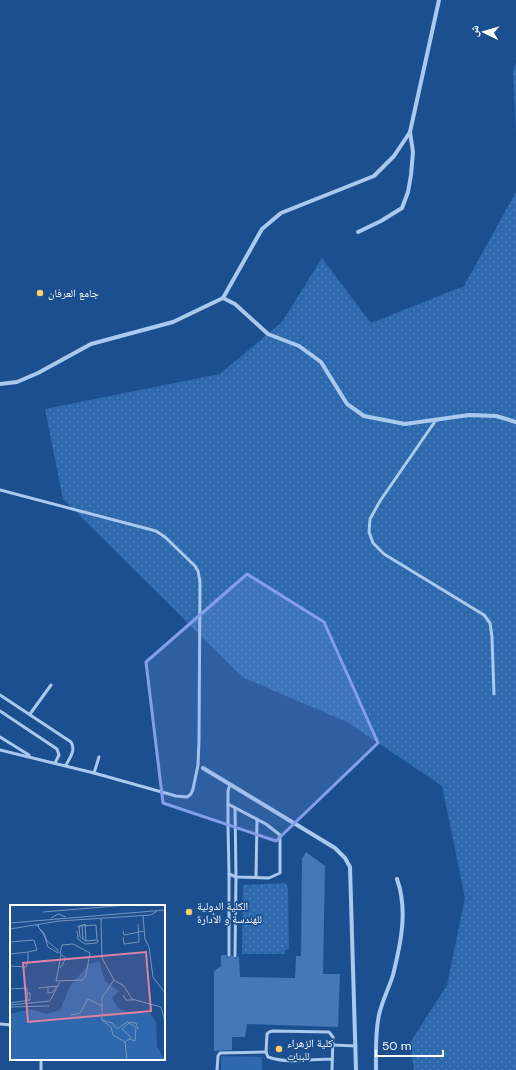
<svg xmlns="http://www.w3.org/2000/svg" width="516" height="1070" font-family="'DM Sans','Noto Naskh Arabic',sans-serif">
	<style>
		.grass { fill: url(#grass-dots) }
		.garden { fill: #2e69ad }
		.building { fill: #4478b7 }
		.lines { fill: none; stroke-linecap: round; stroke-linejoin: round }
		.lane { stroke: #a9c9ee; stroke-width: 3 }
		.street { stroke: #a9c9ee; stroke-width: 4 }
		.marked { fill: #839eea; fill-opacity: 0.2; stroke: #839eea; stroke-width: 3; stroke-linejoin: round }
		.poi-dot { fill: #ffd166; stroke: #1b4f8f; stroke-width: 1.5 }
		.labels { text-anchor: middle; stroke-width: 3.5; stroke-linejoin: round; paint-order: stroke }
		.poi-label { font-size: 11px; fill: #fff; stroke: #1b4f8f; text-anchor: start }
		.inset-road { fill: none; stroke: #7695bc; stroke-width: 1 }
		.view { fill: #dd80a5; fill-opacity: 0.15; stroke: #dd80a5; stroke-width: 2 }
		.inset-edge { fill: none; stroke: #fff; stroke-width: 2 }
	</style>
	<defs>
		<pattern id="grass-dots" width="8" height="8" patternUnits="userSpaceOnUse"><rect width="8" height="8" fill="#2e69ad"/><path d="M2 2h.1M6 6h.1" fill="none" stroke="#4d80b9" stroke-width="1.8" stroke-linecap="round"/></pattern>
	</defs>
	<rect width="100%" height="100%" fill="#1b4f8f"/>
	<!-- grass -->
	<g class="grass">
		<polygon points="516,62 516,131 513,71"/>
		<polygon points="516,192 516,1070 414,1070 410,1043 447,985 465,898 442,786 347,722 242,677 63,499 45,409 220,374 282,322 322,258 371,323 464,286"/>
		<polygon points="285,883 288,888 289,949 285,950 285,954 242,954 243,885"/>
	</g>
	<!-- garden -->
	<polygon class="garden" points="221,1056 262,1057 262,1070 221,1070"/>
	<!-- building -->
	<polygon class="building" points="306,852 325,866 323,974 340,974 338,1027 247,1024 245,1037 232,1037 232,1050 214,1051 214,971 221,966 221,955 226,955 229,958 232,955 235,959 239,956 240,977 295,978 296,956 301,956 302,859"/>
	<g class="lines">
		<!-- lane -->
		<g class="lane">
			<polyline points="436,420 380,501 370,519 369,532 373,543 384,554 484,615 490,623 492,637 494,694"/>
			<polyline points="0,490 156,531 165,537 195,566 198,571 200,582 199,741 198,765 193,789 191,794 187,797 176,796 94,773 0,750"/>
			<path d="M0,695L71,742C76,751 70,757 66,765"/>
			<polyline points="0,711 57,749 59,755 55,763"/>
			<polyline points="30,714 51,685"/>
			<polyline points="0,737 29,755"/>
			<polyline points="94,773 99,757"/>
			<polyline points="228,804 266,824 280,835 280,873 269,878 236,877 229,874"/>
			<polyline points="256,877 257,819"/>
			<polyline points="229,955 229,874 228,825 228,791 230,784"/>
			<polyline points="235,956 236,877 235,808"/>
			<polyline points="0,1024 11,1025"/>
			<polyline points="333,1045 356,1046"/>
			<polyline points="41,1059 41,1070"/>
			<path d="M332,1059C311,1059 288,1064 268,1057L266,1052L267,1034L269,1032L273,1031L329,1032L333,1037L332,1070"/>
			<polyline points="217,1070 218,1056 220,1053 266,1052"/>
		</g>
		<!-- street -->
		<g class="street">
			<polyline points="358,232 381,221 402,208 408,192 411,175 413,152 410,132"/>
			<polyline points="223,298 235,304 268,334 299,346 321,362 347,404 364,416 405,424 469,415 496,416 516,422"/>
			<polyline points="0,384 17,382 38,373 91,344 173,322 223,298 262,229 281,213 374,176 394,156 410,132 439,0"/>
			<polyline points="203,768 335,848 345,858 350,867 356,1070"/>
			<path d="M376,1070C376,1052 375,1033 379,1015C382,1001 389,988 393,975C401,943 408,910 397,879"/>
		</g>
	</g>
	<!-- marked area -->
	<path class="marked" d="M247,574L324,622L378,743L276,841L163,803L146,662Z"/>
	<!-- markers -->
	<g class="poi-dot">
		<circle cx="40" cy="293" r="4"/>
		<circle cx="189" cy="912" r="4"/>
		<circle cx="279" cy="1049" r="4"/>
	</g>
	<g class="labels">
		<!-- poi labels -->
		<g class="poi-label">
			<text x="48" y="297">جامع العرفان</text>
			<text x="197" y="910">الكلية الدولية<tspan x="197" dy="13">للهندسة و الأدارة</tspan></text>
			<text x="287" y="1047">كلية الزهراء<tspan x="287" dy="13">للبنات</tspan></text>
		</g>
	</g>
	<!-- overview -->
	<g transform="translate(10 905)">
		<rect width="155" height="155" fill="#1b4f8f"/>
		<path d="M89,56L95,76L109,86L102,93L108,103L119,108H140L146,117L147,142L155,155H0V109L20,104L37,109L50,105L60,81L79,59Z" fill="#2e69ad"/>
		<path class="inset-road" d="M33,7L117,0M133,11L135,34L139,42L143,72L155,88M41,13L48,9L56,12M91,14L92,53L104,75L114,81L122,94L151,102L155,116M0,18L155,5M26,19L34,30L38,42L48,48V45L37,36L34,28L28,22L29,19M86,20L87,35L76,36L70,32L69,21ZM72,21L73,34M67,22L75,19L76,37M0,24L49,16L141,10L147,6M67,26L68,34L75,39L87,38L88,35M113,26L114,30L134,26M113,32L114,39L129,37L128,19M0,37L24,35L27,45L18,47M0,49L18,47V55L16,62L0,61M50,49L52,40L63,39L80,48L76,70L73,75L46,76L51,50M49,62H51L56,53L50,49M104,75L92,93V115L101,122L103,130L115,137L117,155M38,82V88L43,87L46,81M28,83L48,81M0,84L17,83L18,96M113,90L116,95H124M0,98L20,95V88H18M0,100L40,96L50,77M0,102L39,101M61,110L70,108L78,94L92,101M92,115L102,118L107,124L117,117L126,118L128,124M115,137L121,132L112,124L119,118L126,122L125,136L119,134"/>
		<path class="view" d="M136,47L141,106L18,117L13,58Z"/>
		<rect width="155" height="155" class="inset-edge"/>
	</g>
	<!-- north arrow -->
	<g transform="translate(484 32) rotate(275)" stroke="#1b4f8f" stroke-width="3" paint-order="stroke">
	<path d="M0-3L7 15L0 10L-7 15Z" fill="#ffffff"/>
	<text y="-6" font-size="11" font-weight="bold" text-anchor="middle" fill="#ffffff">ش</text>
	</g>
	<!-- scale -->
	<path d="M376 1050v6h67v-6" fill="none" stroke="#ffffff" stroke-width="2"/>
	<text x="382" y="1050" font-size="12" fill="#ffffff" stroke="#1b4f8f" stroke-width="3" paint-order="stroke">50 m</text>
</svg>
